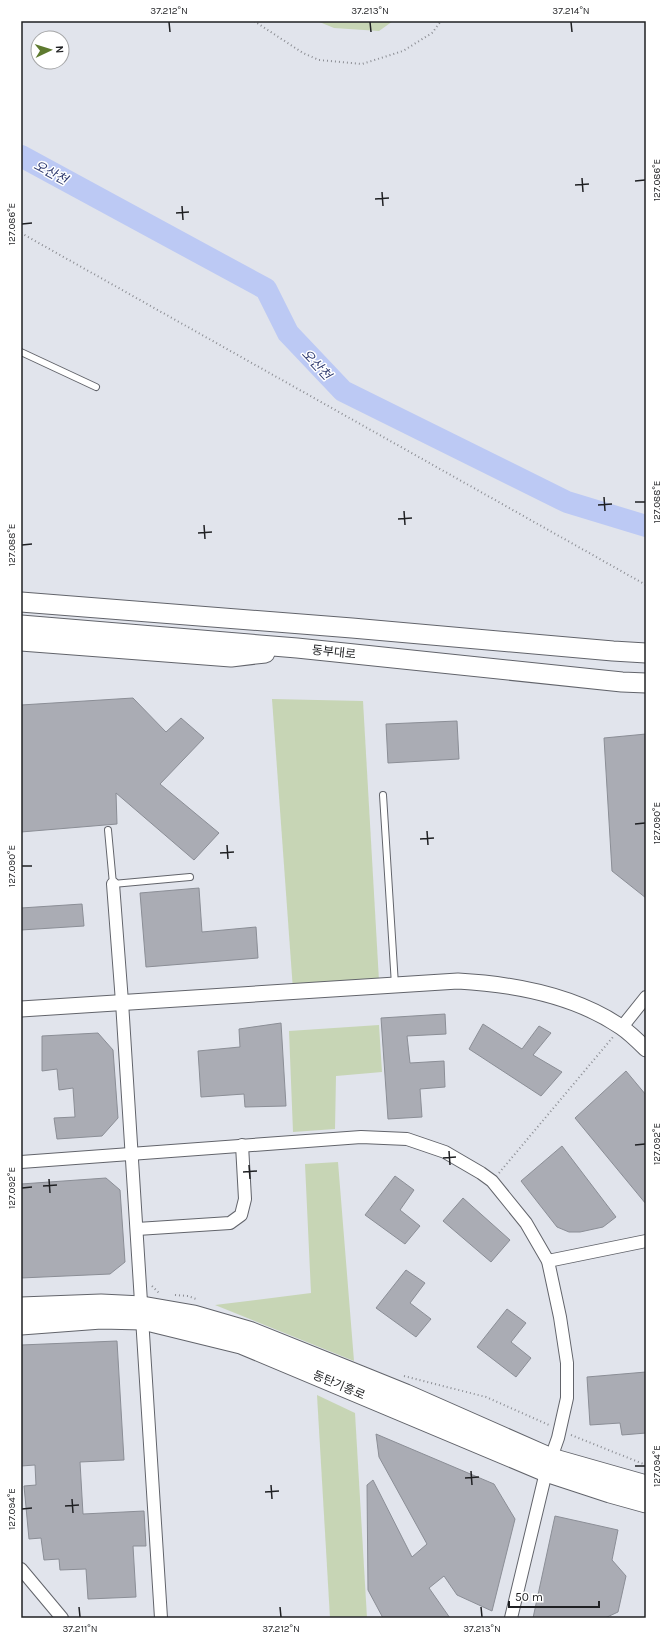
<svg xmlns="http://www.w3.org/2000/svg" width="667" height="1639" font-family="Karla,'Noto Sans KR',sans-serif">
	<style>
		.green { fill: #c7d5b5 }
		.lines { fill: none; stroke-linecap: round; stroke-linejoin: round }
		.river { stroke: #bcc9f4; stroke-width: 22 }
		.building { fill: #aaacb4; stroke: #8b8e96 }
		.service-casing { stroke: #62646b; stroke-width: 8 }
		.minor-casing { stroke: #62646b; stroke-width: 14 }
		.tertiary-casing { stroke: #62646b; stroke-width: 17 }
		.primary-casing { stroke: #62646b; stroke-width: 21 }
		.trunk-casing { stroke: #62646b; stroke-width: 21 }
		.path { stroke: #8c8e94; stroke-width: 2; stroke-dasharray: 1 3; stroke-linecap: butt }
		.service { stroke: #fff; stroke-width: 6 }
		.minor { stroke: #fff; stroke-width: 12 }
		.tertiary { stroke: #fff; stroke-width: 15 }
		.primary { stroke: #fff; stroke-width: 19 }
		.trunk { stroke: #fff; stroke-width: 19 }
		.ticks { fill: none; stroke: #1f2023; stroke-width: 1.5 }
		.labels { text-anchor: middle; stroke-width: 3; stroke-linejoin: round; paint-order: stroke }
		.street-label { font-size: 12px; fill: #1f2023; stroke: #fff }
		.water-label { font-size: 13px; font-style: italic; fill: #2e396e; stroke: #fff }
		.neatline { fill: none; stroke: #1f2023; stroke-width: 1.5 }
		.ticks-label { font-size: 10px; text-anchor: middle; fill: #1f2023 }
	</style>
	<rect width="100%" height="100%" fill="#e1e4ec"/>
	<!-- green -->
	<g class="green">
		<polygon points="317,21 393,21 379,31 334,28"/>
		<polygon points="272,699 363,701 379,981 293,990"/>
		<polygon points="379,1025 382,1072 336,1076 335,1129 293,1132 289,1031"/>
		<polygon points="338,1162 354,1361 215,1305 311,1293 305,1164"/>
		<polygon points="317,1395 355,1413 367,1618 330,1618"/>
	</g>
	<g class="lines">
		<!-- river -->
		<polyline class="river" points="21,156 266,289 288,333 343,391 567,502 646,526"/>
	</g>
	<!-- building -->
	<g class="building">
		<polygon points="133,698 166,732 181,718 204,738 160,784 219,833 194,860 116,793 117,824 21,832 21,705"/>
		<polygon points="457,721 459,759 388,763 386,724"/>
		<polygon points="646,734 646,898 612,871 604,738"/>
		<polygon points="199,888 202,932 256,927 258,958 146,967 140,893"/>
		<polygon points="82,904 84,926 21,930 21,908"/>
		<polygon points="445,1014 446,1034 407,1036 410,1063 444,1061 445,1087 420,1089 422,1117 388,1119 381,1018"/>
		<polygon points="281,1023 286,1106 245,1107 244,1094 201,1097 198,1051 240,1047 239,1029"/>
		<polygon points="483,1024 522,1049 539,1026 551,1033 533,1055 562,1072 541,1096 469,1049"/>
		<polygon points="98,1033 113,1050 118,1118 102,1136 57,1139 54,1118 75,1117 73,1088 59,1090 57,1069 42,1071 42,1036"/>
		<polygon points="626,1071 646,1095 646,1204 575,1118"/>
		<polygon points="562,1146 616,1217 603,1227 580,1232 569,1232 557,1227 521,1181"/>
		<polygon points="395,1176 414,1190 400,1210 420,1226 405,1244 365,1215"/>
		<polygon points="106,1178 120,1190 125,1262 110,1274 21,1278 21,1184"/>
		<polygon points="463,1198 510,1240 491,1262 443,1221"/>
		<polygon points="406,1270 425,1283 410,1303 431,1319 416,1337 376,1308"/>
		<polygon points="507,1309 526,1323 511,1342 531,1358 516,1377 477,1347"/>
		<polygon points="117,1341 124,1460 80,1462 83,1514 144,1511 146,1546 133,1546 136,1597 88,1599 86,1569 60,1570 59,1559 44,1560 41,1538 29,1539 24,1486 36,1485 35,1465 21,1466 21,1345"/>
		<polygon points="646,1372 646,1433 622,1435 620,1423 590,1425 587,1377"/>
		<polygon points="376,1434 494,1484 515,1519 492,1611 457,1595 444,1576 429,1588 450,1618 383,1618 368,1590 367,1485 373,1480 412,1557 427,1544 379,1457"/>
		<polygon points="555,1516 618,1530 612,1560 626,1576 618,1612 605,1618 533,1618"/>
	</g>
	<g class="lines">
		<defs>
			<g id="service">
				<polyline points="21,352 96,387"/>
				<polyline points="383,795 395,985"/>
				<polyline points="108,830 113,884 190,877"/>
			</g>
			<g id="minor">
				<polyline points="113,884 122,1002 161,1618"/>
				<polyline points="622,1027 646,997"/>
				<polyline points="21,1162 361,1137 407,1139 445,1152 481,1173 492,1181 526,1223 548,1261 560,1317 567,1363 567,1398 558,1438 546,1472 511,1618"/>
				<polyline points="137,1229 230,1223 241,1215 245,1199 242,1145"/>
				<polyline points="548,1261 646,1241"/>
				<polyline points="21,1569 62,1618"/>
			</g>
			<path id="tertiary" d="M21,1009L458,981C512,984 574,995 621,1027C630,1033 638,1041 646,1049"/>
			<g id="primary">
				<polyline points="21,1307 101,1304 142,1306 194,1315 249,1331 359,1375 406,1394 551,1458 646,1485"/>
				<polyline points="21,1325 101,1319 143,1320 241,1344 546,1472 610,1493 646,1503"/>
			</g>
			<g id="trunk">
				<polyline points="21,602 352,628 613,651 646,653"/>
				<polyline points="21,625 297,648 622,682 646,683"/>
				<polyline points="21,641 231,657 265,653"/>
			</g>
		</defs>
		<!-- service casing -->
		<use href="#service" class="service-casing"/>
		<!-- minor casing -->
		<use href="#minor" class="minor-casing"/>
		<!-- tertiary casing -->
		<use href="#tertiary" class="tertiary-casing"/>
		<!-- primary casing -->
		<use href="#primary" class="primary-casing"/>
		<!-- trunk casing -->
		<use href="#trunk" class="trunk-casing"/>
		<!-- path -->
		<g class="path">
			<polyline points="254,21 303,53 319,60 362,64 403,51 432,33 441,21"/>
			<polyline points="21,233 646,585"/>
			<polyline points="499,1173 613,1037"/>
			<polyline points="152,1286 159,1293"/>
			<polyline points="175,1295 188,1296 196,1299"/>
			<polyline points="404,1376 486,1397 549,1425"/>
			<polyline points="571,1435 646,1465"/>
		</g>
		<!-- service -->
		<use href="#service" class="service"/>
		<!-- minor -->
		<use href="#minor" class="minor"/>
		<!-- tertiary -->
		<use href="#tertiary" class="tertiary"/>
		<!-- primary -->
		<use href="#primary" class="primary"/>
		<!-- trunk -->
		<use href="#trunk" class="trunk"/>
	</g>
	<!-- ticks -->
	<path class="ticks" d="M169,22L170,32M370,22L371,32M571,22L572,32M582,178L583,192M635,181L645,180M575,185L589,184M382,192L383,206M375,199L389,198M182,206L183,220M176,213L189,212M22,224L32,223M604,497L605,511M635,502H645M598,505L612,504M404,511L405,525M398,519L412,518M204,525L205,539M198,533L212,532M22,545L32,544M635,824L645,823M427,831L428,845M420,839L434,838M227,845L228,859M220,853L234,852M22,866H32M635,1145L645,1144M449,1151L450,1165M443,1158L456,1157M249,1165L250,1179M243,1172L257,1171M49,1179L50,1193M43,1186L57,1185M22,1188L32,1187M635,1466H645M471,1471L472,1485M465,1478L479,1477M271,1485L272,1499M265,1492L279,1491M72,1499L73,1513M65,1506L79,1505M22,1509L32,1508M79,1607L80,1617M280,1607L281,1617M481,1607L482,1617"/>
	<g class="labels">
		<!-- street labels -->
		<g class="street-label">
			<text transform="translate(334 652) rotate(6)" y="4">동부대로</text>
			<text transform="translate(339 1385) rotate(23)" y="4">동탄기흥로</text>
		</g>
		<!-- water labels -->
		<g class="water-label">
			<text transform="translate(51 172) rotate(28)" y="5">오산천</text>
			<text transform="translate(317 364) rotate(47)" y="5">오산천</text>
		</g>
	</g>
	<!-- border -->
	<rect width="667" height="1639" fill="none" stroke="#ffffff" stroke-width="44"/>
	<!-- north arrow -->
	<g transform="translate(50 50) rotate(86)"><circle r="19" fill="#ffffff" stroke="#a5a6a7"/>
	<path d="M0-3L7 15L0 10L-7 15Z" fill="#5e7a2f"/>
	<text y="-6" font-size="11" font-weight="bold" text-anchor="middle" fill="#1f2023">N</text>
	</g>
	<!-- scale -->
	<path d="M509 1601v6h90v-6" fill="none" stroke="#1f2023" stroke-width="2"/>
	<text x="515" y="1601" font-size="12" fill="#1f2023" stroke="#ffffff" stroke-width="3" paint-order="stroke">50 m</text>
	<rect x="22" y="22" width="623" height="1595" class="neatline"/>
	<g class="ticks-label">
		<text x="169" y="14">37.212°N</text>
		<text x="370" y="14">37.213°N</text>
		<text x="571" y="14">37.214°N</text>
		<text transform="translate(656 180) rotate(-90)" y="4">127.086°E</text>
		<text transform="translate(11 224) rotate(-90)" y="4">127.086°E</text>
		<text transform="translate(656 502) rotate(-90)" y="4">127.088°E</text>
		<text transform="translate(11 545) rotate(-90)" y="4">127.088°E</text>
		<text transform="translate(656 823) rotate(-90)" y="4">127.090°E</text>
		<text transform="translate(11 866) rotate(-90)" y="4">127.090°E</text>
		<text transform="translate(656 1144) rotate(-90)" y="4">127.092°E</text>
		<text transform="translate(11 1188) rotate(-90)" y="4">127.092°E</text>
		<text transform="translate(656 1466) rotate(-90)" y="4">127.094°E</text>
		<text transform="translate(11 1509) rotate(-90)" y="4">127.094°E</text>
		<text x="80" y="1632">37.211°N</text>
		<text x="281" y="1632">37.212°N</text>
		<text x="482" y="1632">37.213°N</text>
	</g>
</svg>
